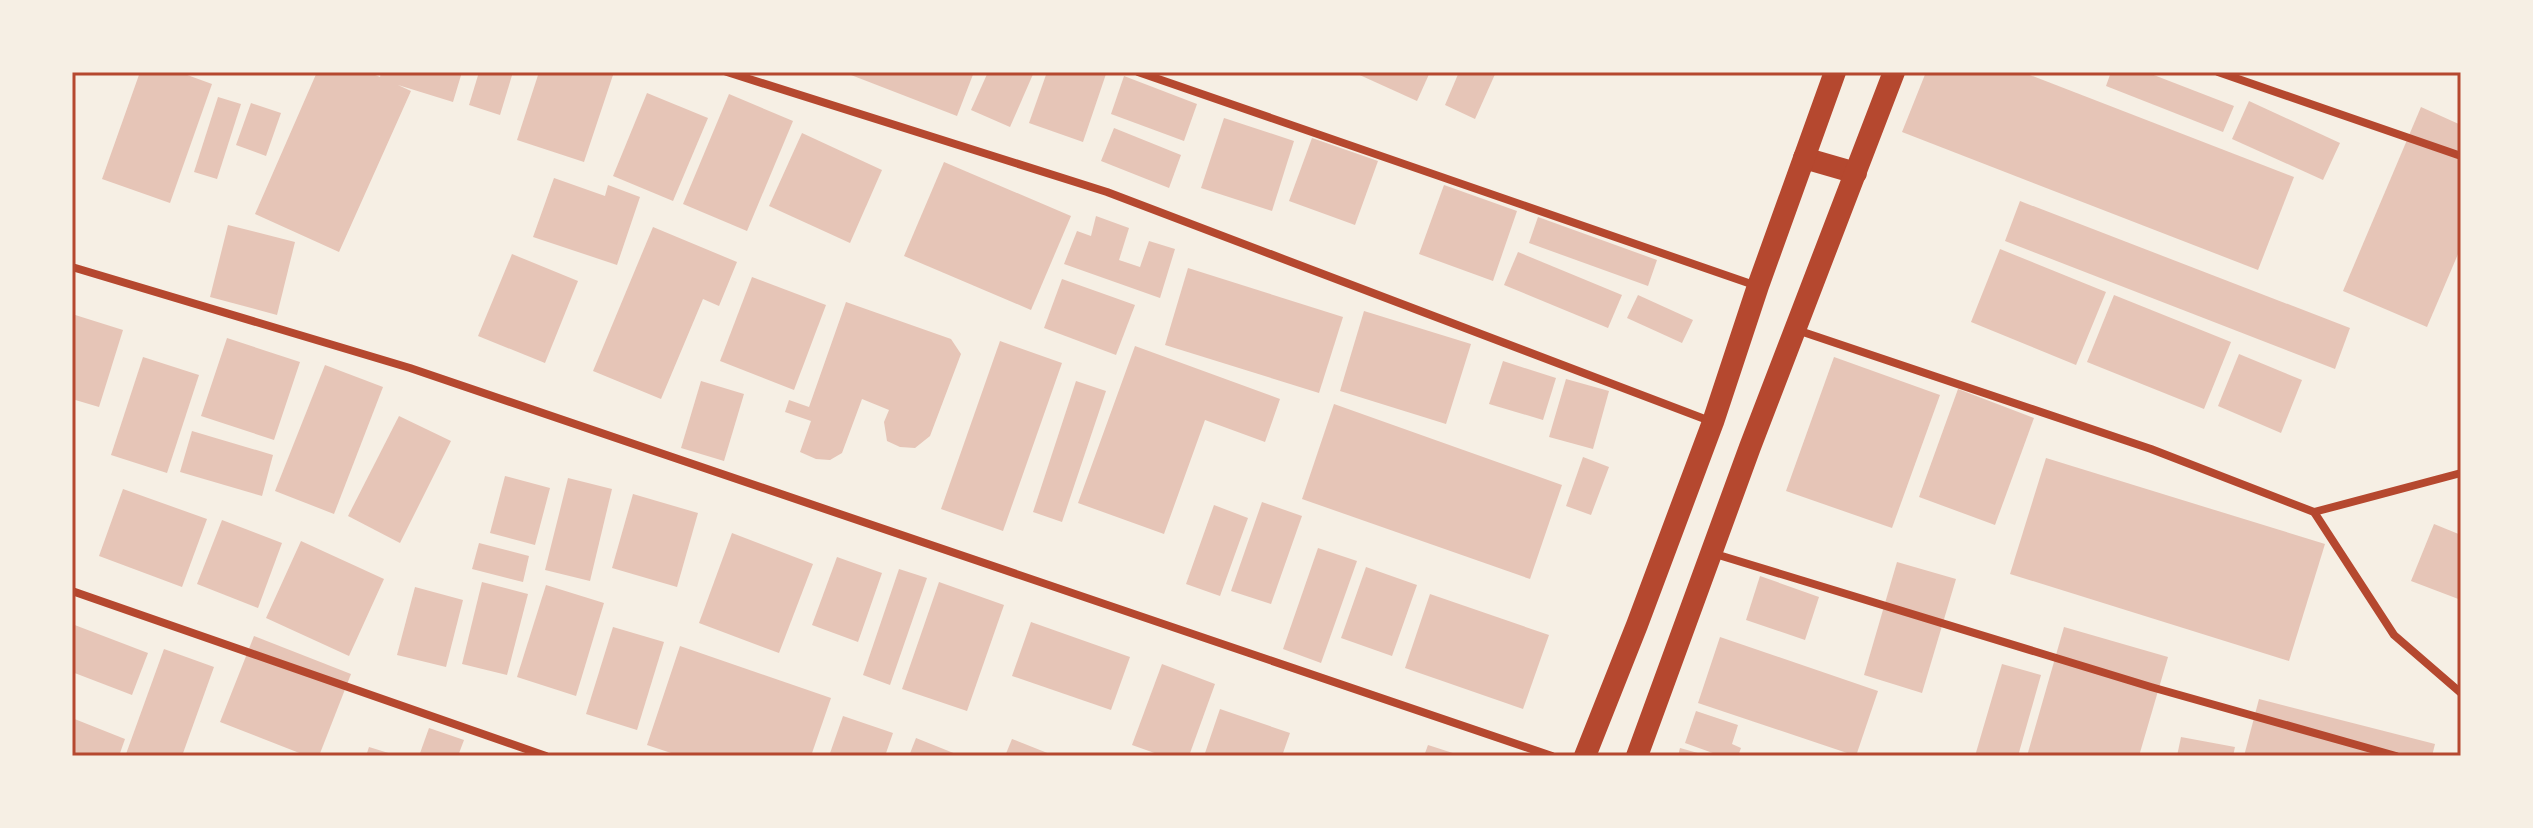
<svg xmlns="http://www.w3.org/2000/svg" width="2533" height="828" font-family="'Space Grotesk',sans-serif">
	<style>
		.building { fill: #e6c5b7 }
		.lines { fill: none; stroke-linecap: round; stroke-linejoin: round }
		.minor { stroke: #b5482f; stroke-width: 8 }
		.trunk { stroke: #b5482f; stroke-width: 22 }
		.neatline { fill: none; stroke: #b5482f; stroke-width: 3 }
	</style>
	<rect width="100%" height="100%" fill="#f6efe4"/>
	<!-- building -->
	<g class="building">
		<polygon points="140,72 179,72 212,84 170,203 102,179"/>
		<polygon points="317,72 368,72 380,77 381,72 462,72 453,102 398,85 411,91 339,252 255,214"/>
		<polygon points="479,72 513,72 500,115 469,105"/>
		<polygon points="539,72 614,72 584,162 517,140"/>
		<polygon points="852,72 974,72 957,116 851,75"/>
		<polygon points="988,72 1034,72 1010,127 971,110"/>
		<polygon points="1047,72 1099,72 1106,74 1083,142 1029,123"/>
		<polygon points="1353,72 1430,72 1417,101"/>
		<polygon points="1459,72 1496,72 1475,119 1445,105"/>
		<polygon points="1926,72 2022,72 2294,177 2258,270 1902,132"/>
		<polygon points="2111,72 2146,72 2234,106 2223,132 2106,86"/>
		<polygon points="1124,76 1197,104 1184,141 1111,114"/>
		<polygon points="647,93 708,118 673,201 613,176"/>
		<polygon points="729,94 793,121 747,231 683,204"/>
		<polygon points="218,97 241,104 217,179 194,172"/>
		<polygon points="2249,101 2340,143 2323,180 2232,139"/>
		<polygon points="251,103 281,113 266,156 236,145"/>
		<polygon points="2421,107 2461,125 2461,247 2427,327 2343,291"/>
		<polygon points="1224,118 1294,141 1272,211 1201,188"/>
		<polygon points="1114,128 1181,155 1169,188 1101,161"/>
		<polygon points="802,133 882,170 850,243 769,206"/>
		<polygon points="1312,138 1378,161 1355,225 1289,201"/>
		<polygon points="944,162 1071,216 1031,310 904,256"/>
		<polygon points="554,178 605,196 608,185 640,197 617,265 533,237"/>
		<polygon points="1444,185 1517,211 1493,281 1419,254"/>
		<polygon points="2020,201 2350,328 2335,369 2005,241"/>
		<polygon points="1096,216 1129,228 1119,260 1140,267 1149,241 1175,249 1160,298 1064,264 1077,231 1091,236"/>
		<polygon points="1538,217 1657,260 1648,286 1529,243"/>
		<polygon points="228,225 295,242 277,315 210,297"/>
		<polygon points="653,227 737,262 719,306 703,299 661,399 593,371"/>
		<polygon points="2000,249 2106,292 2076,365 1971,322"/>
		<polygon points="1518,252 1622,295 1608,328 1504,285"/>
		<polygon points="512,254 578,281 545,363 478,336"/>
		<polygon points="1188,268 1343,317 1319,393 1165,345"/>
		<polygon points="752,277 826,305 794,390 720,361"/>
		<polygon points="1062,279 1135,305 1116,355 1044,328"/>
		<polygon points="1638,295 1693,320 1682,343 1627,318"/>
		<polygon points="2114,295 2231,342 2204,409 2087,362"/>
		<polygon points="846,302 951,339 961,354 930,436 915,448 900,447 887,441 884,422 889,410 862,399 842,453 830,460 816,459 800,452 811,421 785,412 789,400 809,407"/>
		<polygon points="1364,311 1471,344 1446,424 1340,391"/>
		<polygon points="72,314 123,330 99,407 72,399"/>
		<polygon points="227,338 300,362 274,440 201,416"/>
		<polygon points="1000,341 1062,363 1003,531 941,509"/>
		<polygon points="1135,346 1280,399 1265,442 1205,420 1164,534 1078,503"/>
		<polygon points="2239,354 2302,380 2281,433 2218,406"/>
		<polygon points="143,357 199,375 167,473 111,455"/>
		<polygon points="1834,357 1940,395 1892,528 1786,491"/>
		<polygon points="1503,361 1556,378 1543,420 1489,404"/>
		<polygon points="325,365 383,387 334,514 275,491"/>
		<polygon points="1566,379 1609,391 1593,449 1549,437"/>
		<polygon points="701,381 744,394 724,461 681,448"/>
		<polygon points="1076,381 1106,391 1062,522 1033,512"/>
		<polygon points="1958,389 2034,418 1995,525 1919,497"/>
		<polygon points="1334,404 1562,485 1530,579 1302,499"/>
		<polygon points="399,416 451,441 400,543 348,516"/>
		<polygon points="192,431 273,455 262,496 180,472"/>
		<polygon points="1583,457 1609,467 1591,515 1566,506"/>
		<polygon points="2046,458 2325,544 2289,661 2010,574"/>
		<polygon points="505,476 550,488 535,545 490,533"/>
		<polygon points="568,478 612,489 590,581 545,570"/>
		<polygon points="123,489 207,519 182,587 99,556"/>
		<polygon points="633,494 698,513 677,587 612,568"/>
		<polygon points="1262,502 1302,516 1271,604 1231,591"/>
		<polygon points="1214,505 1248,518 1220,596 1186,584"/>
		<polygon points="222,520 282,543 258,608 197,584"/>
		<polygon points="2434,524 2461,535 2461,600 2411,581"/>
		<polygon points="732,533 813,564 779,653 699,623"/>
		<polygon points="301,541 384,579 349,656 266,618"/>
		<polygon points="479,543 529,556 523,582 472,569"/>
		<polygon points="1318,548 1357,561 1321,663 1283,649"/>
		<polygon points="837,557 882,573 858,642 812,625"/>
		<polygon points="1897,562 1956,579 1922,693 1864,675"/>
		<polygon points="1366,567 1417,585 1392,656 1341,638"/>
		<polygon points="899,569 927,578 890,685 863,675"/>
		<polygon points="1760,576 1819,597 1805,640 1746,620"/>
		<polygon points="482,582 528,594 507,675 462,664"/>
		<polygon points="939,582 1004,605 967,711 902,689"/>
		<polygon points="546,585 604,603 576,696 517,677"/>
		<polygon points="415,587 463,600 446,667 397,655"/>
		<polygon points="1430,594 1549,635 1523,709 1405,668"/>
		<polygon points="1031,622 1130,657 1111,710 1012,676"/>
		<polygon points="72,624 148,653 132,695 72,672"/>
		<polygon points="613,627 664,642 637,730 586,714"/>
		<polygon points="2064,627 2168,657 2139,756 2027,756"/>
		<polygon points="254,636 351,674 319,756 307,756 220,722"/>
		<polygon points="1720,637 1878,691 1856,756 1698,703"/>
		<polygon points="680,646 831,698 811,756 680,756 647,745"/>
		<polygon points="164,649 214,667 182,756 131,756 126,754"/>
		<polygon points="1162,664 1215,684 1189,756 1163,756 1132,745"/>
		<polygon points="2002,664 2041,675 2018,756 1975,756"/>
		<polygon points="2259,699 2435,744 2432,756 2244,756"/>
		<polygon points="1220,709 1290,733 1282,756 1204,756"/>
		<polygon points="1696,711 1738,725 1732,744 1741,748 1738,756 1721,756 1685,743"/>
		<polygon points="843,716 893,733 885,756 829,756"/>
		<polygon points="72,718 125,739 119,756 72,756"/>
		<polygon points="429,728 464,740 458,756 419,756"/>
		<polygon points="2181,737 2235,747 2233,756 2177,756"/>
		<polygon points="916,738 961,756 909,756"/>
		<polygon points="1012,739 1055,756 1005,756"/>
		<polygon points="1428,745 1459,755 1459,756 1424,756"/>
		<polygon points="369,747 395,755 394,756 366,756"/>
		<polygon points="1680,748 1705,755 1705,756 1678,756"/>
	</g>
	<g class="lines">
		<!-- minor -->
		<g class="minor">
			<polyline points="727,72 1107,192 1710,421"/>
			<polyline points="1138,72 1757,286"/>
			<polyline points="2218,72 2461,156"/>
			<polyline points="72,267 410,368 1552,756"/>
			<polyline points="1797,330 2151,449 2314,512 2394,635 2461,693"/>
			<polyline points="2314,512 2461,473"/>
			<polyline points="1712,553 2151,687 2396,756"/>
			<polyline points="72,591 546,756"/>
		</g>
		<!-- trunk -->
		<g class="trunk">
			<polyline points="1804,158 1856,173"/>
			<polyline points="1585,756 1637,625 1713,422 1758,286 1835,72"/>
			<polyline points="1637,756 1750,447 1894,72"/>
		</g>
	</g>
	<!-- border -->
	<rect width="2533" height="828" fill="none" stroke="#f6efe4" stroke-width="148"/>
	<rect x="74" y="74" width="2385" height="680" class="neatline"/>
</svg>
